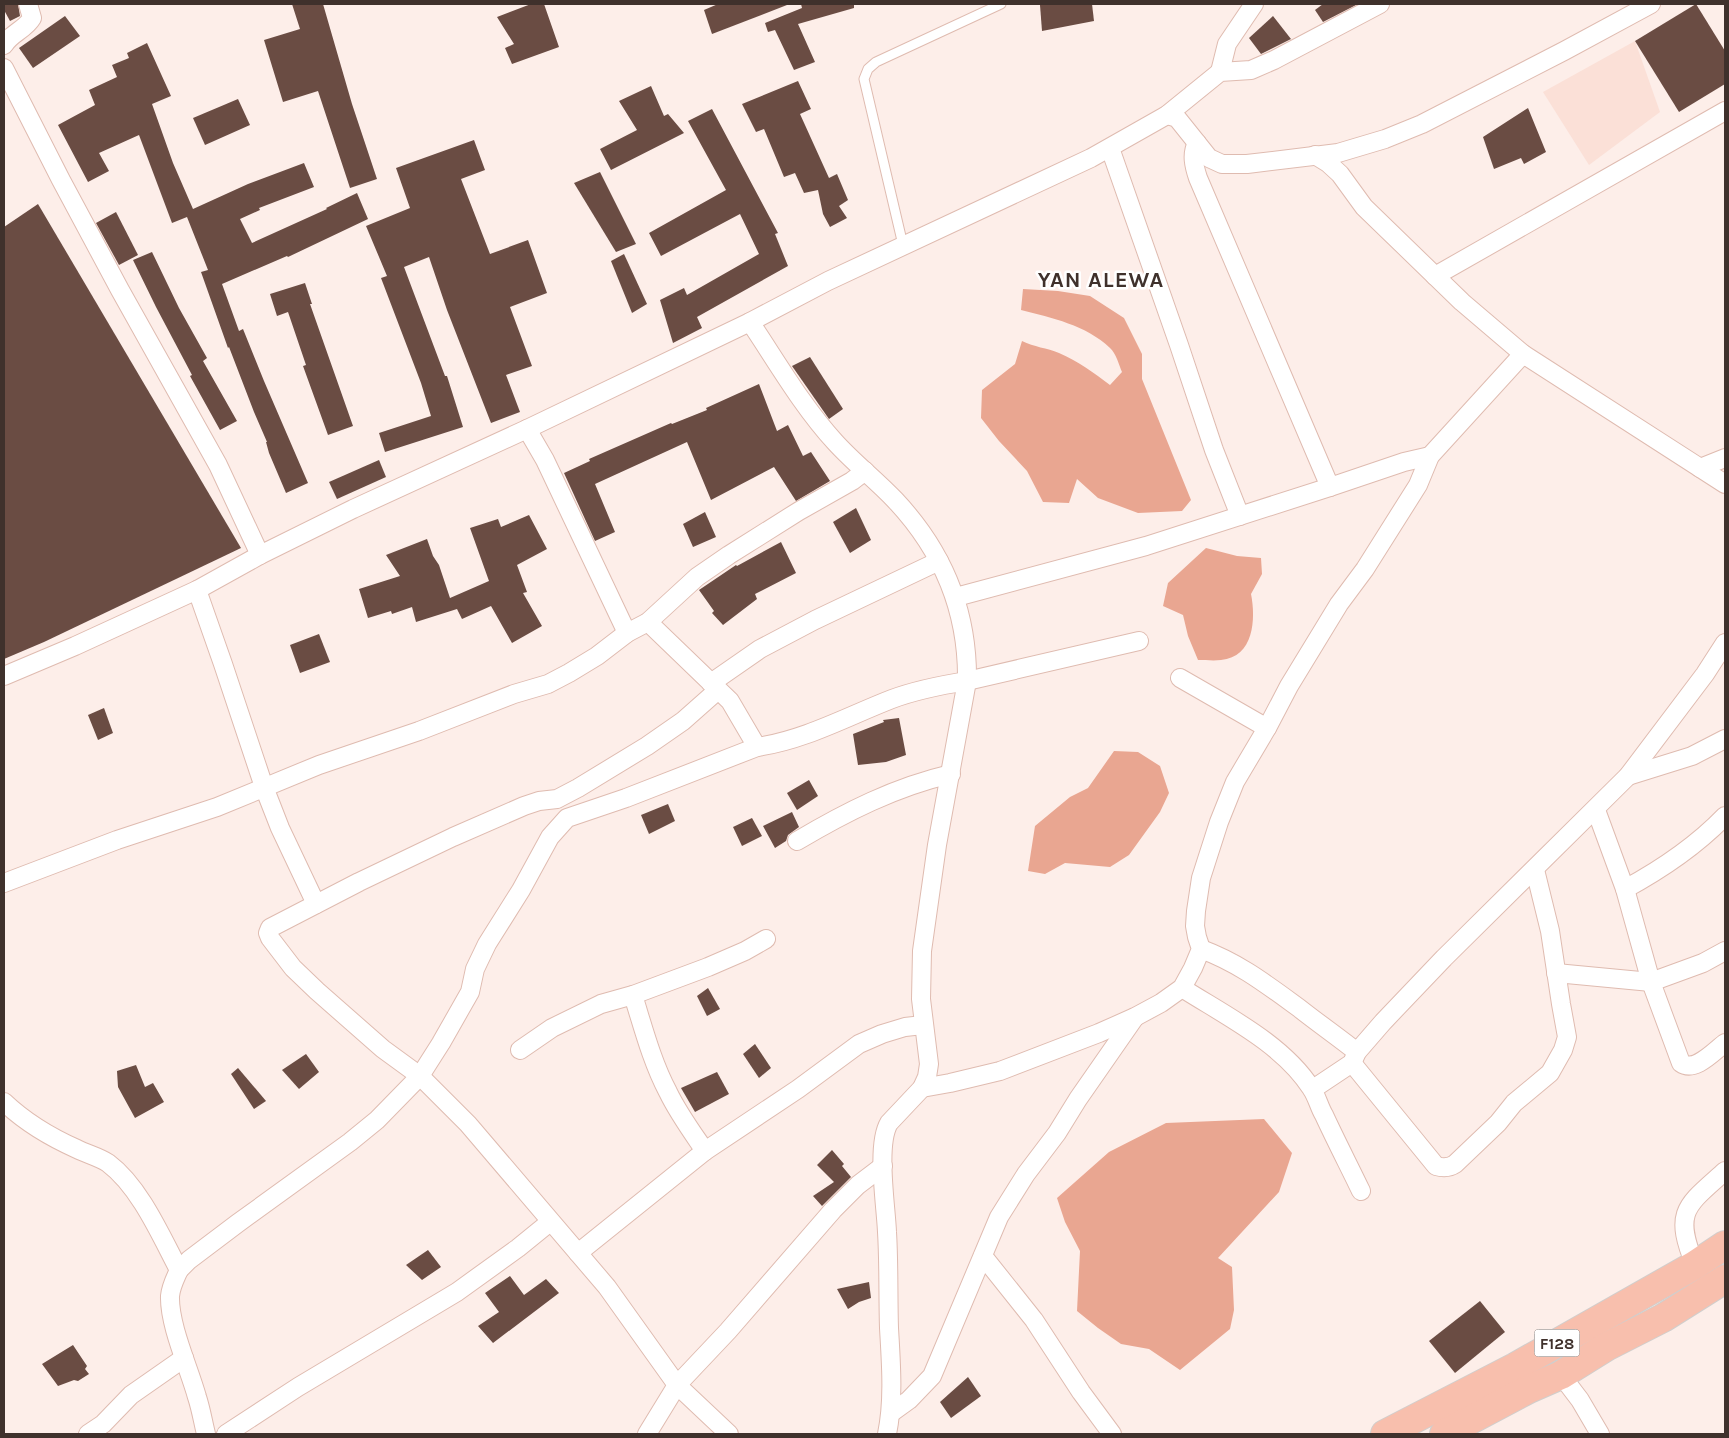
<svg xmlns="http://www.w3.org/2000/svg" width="1729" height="1438" font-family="Karla,sans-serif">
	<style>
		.built { fill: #fbe0d7 }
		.water { fill: #e9a691 }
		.building { fill: #6a4c43 }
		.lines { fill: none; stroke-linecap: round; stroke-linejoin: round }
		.service-casing { stroke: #dfbbb0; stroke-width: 11 }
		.minor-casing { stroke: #dfbbb0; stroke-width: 20 }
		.primary-casing { stroke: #d1cecc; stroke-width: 30 }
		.service { stroke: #fff; stroke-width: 9 }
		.minor { stroke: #fff; stroke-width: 18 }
		.primary { stroke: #f8bfad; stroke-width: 28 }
		.labels { text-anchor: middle; stroke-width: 5; stroke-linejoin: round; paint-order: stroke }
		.shield { fill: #fff; stroke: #796f6b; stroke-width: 1 }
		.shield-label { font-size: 16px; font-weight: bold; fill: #3f312c }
		.district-label { font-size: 22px; font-weight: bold; letter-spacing: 1px; fill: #3f312c; stroke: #fff }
	</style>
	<rect width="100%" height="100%" fill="#fdeee9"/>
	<!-- built -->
	<polygon class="built" points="1635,41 1660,112 1589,165 1543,92"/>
	<!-- water -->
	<g class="water">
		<path d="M1023,289L1058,291L1090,296L1124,318L1142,354V379L1191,500L1182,511L1138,513L1098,498L1077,479L1069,503L1043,502L1027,471L999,441L981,418L982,390L1015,364L1022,341C1034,347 1047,348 1059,353C1078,361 1094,373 1110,385L1122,372C1119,365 1116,353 1110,348C1086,325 1052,318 1021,310Z"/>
		<path d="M1206,548L1237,556L1261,558L1262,574L1251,594C1256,619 1254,657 1221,660C1214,661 1205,660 1198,660L1188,636L1183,615L1163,606L1168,583Z"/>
		<polygon points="1114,751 1138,752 1160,766 1169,793 1160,812 1129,855 1110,867 1065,863 1045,874 1028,871 1035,826 1070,797 1088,788"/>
		<polygon points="1264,1119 1292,1153 1279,1192 1218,1258 1232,1267 1234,1310 1230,1329 1180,1370 1149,1349 1121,1344 1098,1328 1077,1311 1080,1251 1065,1222 1057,1198 1109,1152 1166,1123"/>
	</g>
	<!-- building -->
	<g class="building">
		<polygon points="4,4 18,4 20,16 10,21 4,10"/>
		<polygon points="292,4 323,4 352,104 377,179 350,188 318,91 283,102 264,40 300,29"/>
		<polygon points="531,4 544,4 559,47 512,64 505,48 514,44 497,17"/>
		<polygon points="718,4 787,4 787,5 712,34 704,10"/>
		<polygon points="801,4 854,4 854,8 798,24 815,62 794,70 775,30 768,32 765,23 802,8"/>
		<polygon points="1052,4 1092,4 1094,21 1042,31 1040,5"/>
		<polygon points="1323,4 1358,4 1323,22 1315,10"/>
		<polygon points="1696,4 1725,51 1725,84 1679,112 1635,41"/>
		<polygon points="65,16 80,36 33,68 19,48"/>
		<polygon points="1273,16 1291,39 1261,54 1249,38"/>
		<polygon points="147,43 171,96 152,104 173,163 193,209 248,184 304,163 314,187 259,208 260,210 240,219 252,243 327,209 326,208 357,193 368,219 288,257 287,256 222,284 239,331 243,329 264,381 308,483 286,493 269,453 266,442 267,442 254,412 229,347 228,348 201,272 208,270 187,217 172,223 139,135 99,153 109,171 88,182 58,125 95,105 89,90 117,77 112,65 129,58 127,53"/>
		<polygon points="798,81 811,109 800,114 829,178 837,174 848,200 839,206 847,218 830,227 823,214 818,190 804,193 795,173 784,177 764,129 756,132 742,104"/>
		<polygon points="651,86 664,116 668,114 684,133 611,170 600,149 637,130 619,101"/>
		<polygon points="238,99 250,125 205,145 193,118"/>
		<polygon points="1528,108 1546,152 1524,164 1521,158 1494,169 1483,137"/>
		<polygon points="712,109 778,233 775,234 788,266 697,317 702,328 673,343 660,300 684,288 687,295 759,254 740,214 661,256 649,233 726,190 688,121"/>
		<polygon points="474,140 485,170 461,179 490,254 528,240 547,293 510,307 532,366 506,375 520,412 491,423 447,310 429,257 404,267 445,376 447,376 463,427 385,452 379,433 431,416 421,383 381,278 387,276 366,226 410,208 396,168"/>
		<polygon points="600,172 636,244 616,252 574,183"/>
		<polygon points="38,204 241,548 44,642 4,659 4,227"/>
		<polygon points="116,212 138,255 119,265 96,223"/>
		<polygon points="152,252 179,308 207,358 203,361 237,421 220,430 190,376 192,375 156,307 133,260"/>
		<polygon points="624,254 647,304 632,313 611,261"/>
		<polygon points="305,283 312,304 310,304 353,426 328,435 303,366 306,365 288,312 277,316 270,294"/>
		<polygon points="810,357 843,409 829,419 792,366"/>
		<polygon points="759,384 777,431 788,425 803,456 811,452 830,481 796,501 774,467 711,500 687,442 595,484 615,532 595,541 564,473 590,461 589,459 671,423 672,424 707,410 706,408"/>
		<polygon points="379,460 386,477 337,499 329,482"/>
		<polygon points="856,508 871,540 850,553 833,522"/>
		<polygon points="705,512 716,537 693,547 683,524"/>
		<polygon points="529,515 547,549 517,565 527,592 523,593 542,626 512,643 491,606 462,619 457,609 416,622 412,607 392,614 391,611 368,618 359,589 400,576 386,555 427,539 433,556 439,565 450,598 489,581 470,528 498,519 501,527"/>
		<polygon points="781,542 796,573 755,594 757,599 723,625 712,613 714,611 699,590 736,565 737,566"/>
		<polygon points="319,634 330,662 300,673 290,645"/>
		<polygon points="104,708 113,733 98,740 88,715"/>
		<polygon points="899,718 906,755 886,762 858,765 853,734 884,722 883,720"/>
		<polygon points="809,780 818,796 797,810 787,793"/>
		<polygon points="668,804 675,821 649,834 641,815"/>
		<polygon points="792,812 799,827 788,835 786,841 775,848 763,826"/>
		<polygon points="752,818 762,836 742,846 733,827"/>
		<polygon points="708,988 720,1009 707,1016 697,996"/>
		<polygon points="755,1044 771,1068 759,1078 743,1054"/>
		<polygon points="306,1054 319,1072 299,1089 282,1070"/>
		<polygon points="136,1065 145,1087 153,1083 164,1102 135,1118 118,1087 117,1071"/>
		<polygon points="238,1068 266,1101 254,1109 231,1074"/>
		<polygon points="717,1072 729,1094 695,1112 681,1088"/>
		<polygon points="832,1150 844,1164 842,1166 851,1177 822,1206 813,1196 834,1182 817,1165"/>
		<polygon points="428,1250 441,1267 422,1280 406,1265"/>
		<polygon points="510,1276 524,1295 546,1279 559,1293 493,1343 478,1326 499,1312 485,1293"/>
		<polygon points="869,1282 871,1298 859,1302 848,1309 837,1289"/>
		<polygon points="1480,1301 1505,1332 1455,1373 1429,1341"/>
		<polygon points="73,1345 87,1366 85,1369 89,1374 78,1381 74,1380 58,1386 42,1364"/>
		<polygon points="968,1377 981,1396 951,1418 940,1402"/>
	</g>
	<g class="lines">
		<defs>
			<polyline id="service" points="903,245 864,79 868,69 876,62 1001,4"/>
			<g id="minor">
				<path d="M4,45C11,33 25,30 32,18L28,4"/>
				<polyline points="4,68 61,180 120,290 218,465 260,555"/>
				<polyline points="1220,72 1227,44 1254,4"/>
				<polyline points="1167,115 1177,118 1209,158 1222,164 1247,164 1338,153 1385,139 1422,124 1564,51 1651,4"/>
				<path d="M1197,143C1191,154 1194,166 1198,178L1330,487"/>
				<polyline points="1110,148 1179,345 1214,450 1240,516"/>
				<polyline points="1315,155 1328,163 1340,174 1364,207 1462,302 1523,354 1725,484"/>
				<polyline points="1435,276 1725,111"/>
				<path d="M750,322C777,362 802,406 835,442C854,463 876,480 895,500C943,551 968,612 967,681L937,845L922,951L921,999L929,1064L927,1077L922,1088L889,1123C876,1145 886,1206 887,1232C889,1264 888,1296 889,1328C891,1363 894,1400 887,1434"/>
				<polyline points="527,429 545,460 627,633"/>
				<polyline points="1700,468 1725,458"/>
				<polyline points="197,590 223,664 264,787 280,828 316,904"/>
				<polyline points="956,597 1146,546 1330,487 1404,462 1430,456"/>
				<polyline points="648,622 730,701 757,747"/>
				<polyline points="4,676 75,646 197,590 260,555 353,509 527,429 750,322 828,281 1091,158 1167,115 1220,72 1251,70 1274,60 1380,4"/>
				<polyline points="1180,678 1267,728"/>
				<polyline points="711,683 760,649 815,620 939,561"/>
				<polyline points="718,690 683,721 647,746 578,788 557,799 539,801 524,806 453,837 359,882 270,928 268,933 270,938 293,968 317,991 383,1049 420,1076 468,1124 607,1287 677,1385 729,1434"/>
				<polyline points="1628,776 1692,756 1725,739"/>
				<path d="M1596,810L1625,889L1651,982L1681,1063C1695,1073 1714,1051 1725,1043"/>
				<path d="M797,841C846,812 895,787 951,774"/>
				<polyline points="4,883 117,840 217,807 319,765 419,731 514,694 548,684 569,673 597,656 627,633 648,622 697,577 729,555 799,511 852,481 865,471"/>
				<path d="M1625,889C1662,869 1696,846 1725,816"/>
				<path d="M1201,949C1239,963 1266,984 1299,1008C1318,1023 1338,1037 1357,1052"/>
				<polyline points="1556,973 1651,982 1703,963 1725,951"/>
				<path d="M1182,988C1226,1016 1283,1044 1311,1088C1317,1096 1319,1107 1324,1115C1336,1141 1349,1166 1361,1191"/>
				<path d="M633,995C643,1027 652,1062 668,1092C678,1113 692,1132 705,1151"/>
				<polyline points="520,1050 552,1028 601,1004 633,995 708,967 745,951 766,939"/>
				<path d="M1352,1063L1436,1166C1443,1168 1449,1168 1455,1164L1498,1123L1514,1103L1550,1073L1563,1050L1567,1037L1561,1004L1550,931L1535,870"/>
				<polyline points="922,1088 950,1083 1000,1071 1099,1033 1135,1017 1161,1003 1182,988 1193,968 1201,949 1197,937 1195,926 1196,911 1201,878 1219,822 1235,782 1267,728 1289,686 1339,604 1365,569 1418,485 1430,456 1523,354"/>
				<polyline points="1313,1089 1352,1063 1357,1052 1383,1022 1444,958 1628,776 1705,674 1725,643"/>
				<path d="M4,1102C25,1122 50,1137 77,1149C87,1154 99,1157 108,1163C140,1187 161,1236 179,1270C175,1279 171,1286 170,1296C169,1325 189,1368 197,1397C201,1409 203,1422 206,1434"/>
				<polyline points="578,1253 705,1151 798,1089 859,1044 882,1034 905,1027 923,1025"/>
				<polyline points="983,1256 1034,1320 1081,1392 1112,1434"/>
				<path d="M1695,1265C1673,1211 1686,1206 1725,1171"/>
				<path d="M179,1270L189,1260L238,1223L350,1142L377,1120L420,1076L441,1043L470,992L475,969L487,944L521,890L550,837L567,818L626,798L757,747C805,740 848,716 892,699C916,690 942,685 967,681L1139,641"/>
				<polyline points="1561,1375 1580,1400 1600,1434"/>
				<polyline points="891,1413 909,1400 932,1376 999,1217 1026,1174 1057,1133 1078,1099 1135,1017"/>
				<polyline points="88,1434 103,1424 131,1395 184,1358"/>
				<polyline points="226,1434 298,1387 457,1292 518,1248 550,1222"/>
				<polyline points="647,1434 677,1385 728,1331 833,1210 858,1185 883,1166"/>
			</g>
			<g id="primary">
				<polyline points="1385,1434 1515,1367 1695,1265 1725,1245"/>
				<polyline points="1444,1434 1529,1389 1561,1375 1606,1347 1663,1318 1725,1279"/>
			</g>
		</defs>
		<!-- service casing -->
		<use href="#service" class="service-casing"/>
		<!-- minor casing -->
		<use href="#minor" class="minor-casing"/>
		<!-- primary casing -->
		<use href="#primary" class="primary-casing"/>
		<!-- service -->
		<use href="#service" class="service"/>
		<!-- minor -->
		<use href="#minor" class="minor"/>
		<!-- primary -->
		<use href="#primary" class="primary"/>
	</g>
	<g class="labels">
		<!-- shield labels -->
		<rect class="shield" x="1534.5" y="1329.5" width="45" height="27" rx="4"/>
		<g class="shield-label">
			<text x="1557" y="1349">F128</text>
		</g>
		<!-- district labels -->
		<g class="district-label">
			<text x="1101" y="287">YAN ALEWA</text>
		</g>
	</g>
	<!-- border -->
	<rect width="1729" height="1438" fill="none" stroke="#3f312c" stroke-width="10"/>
</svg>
